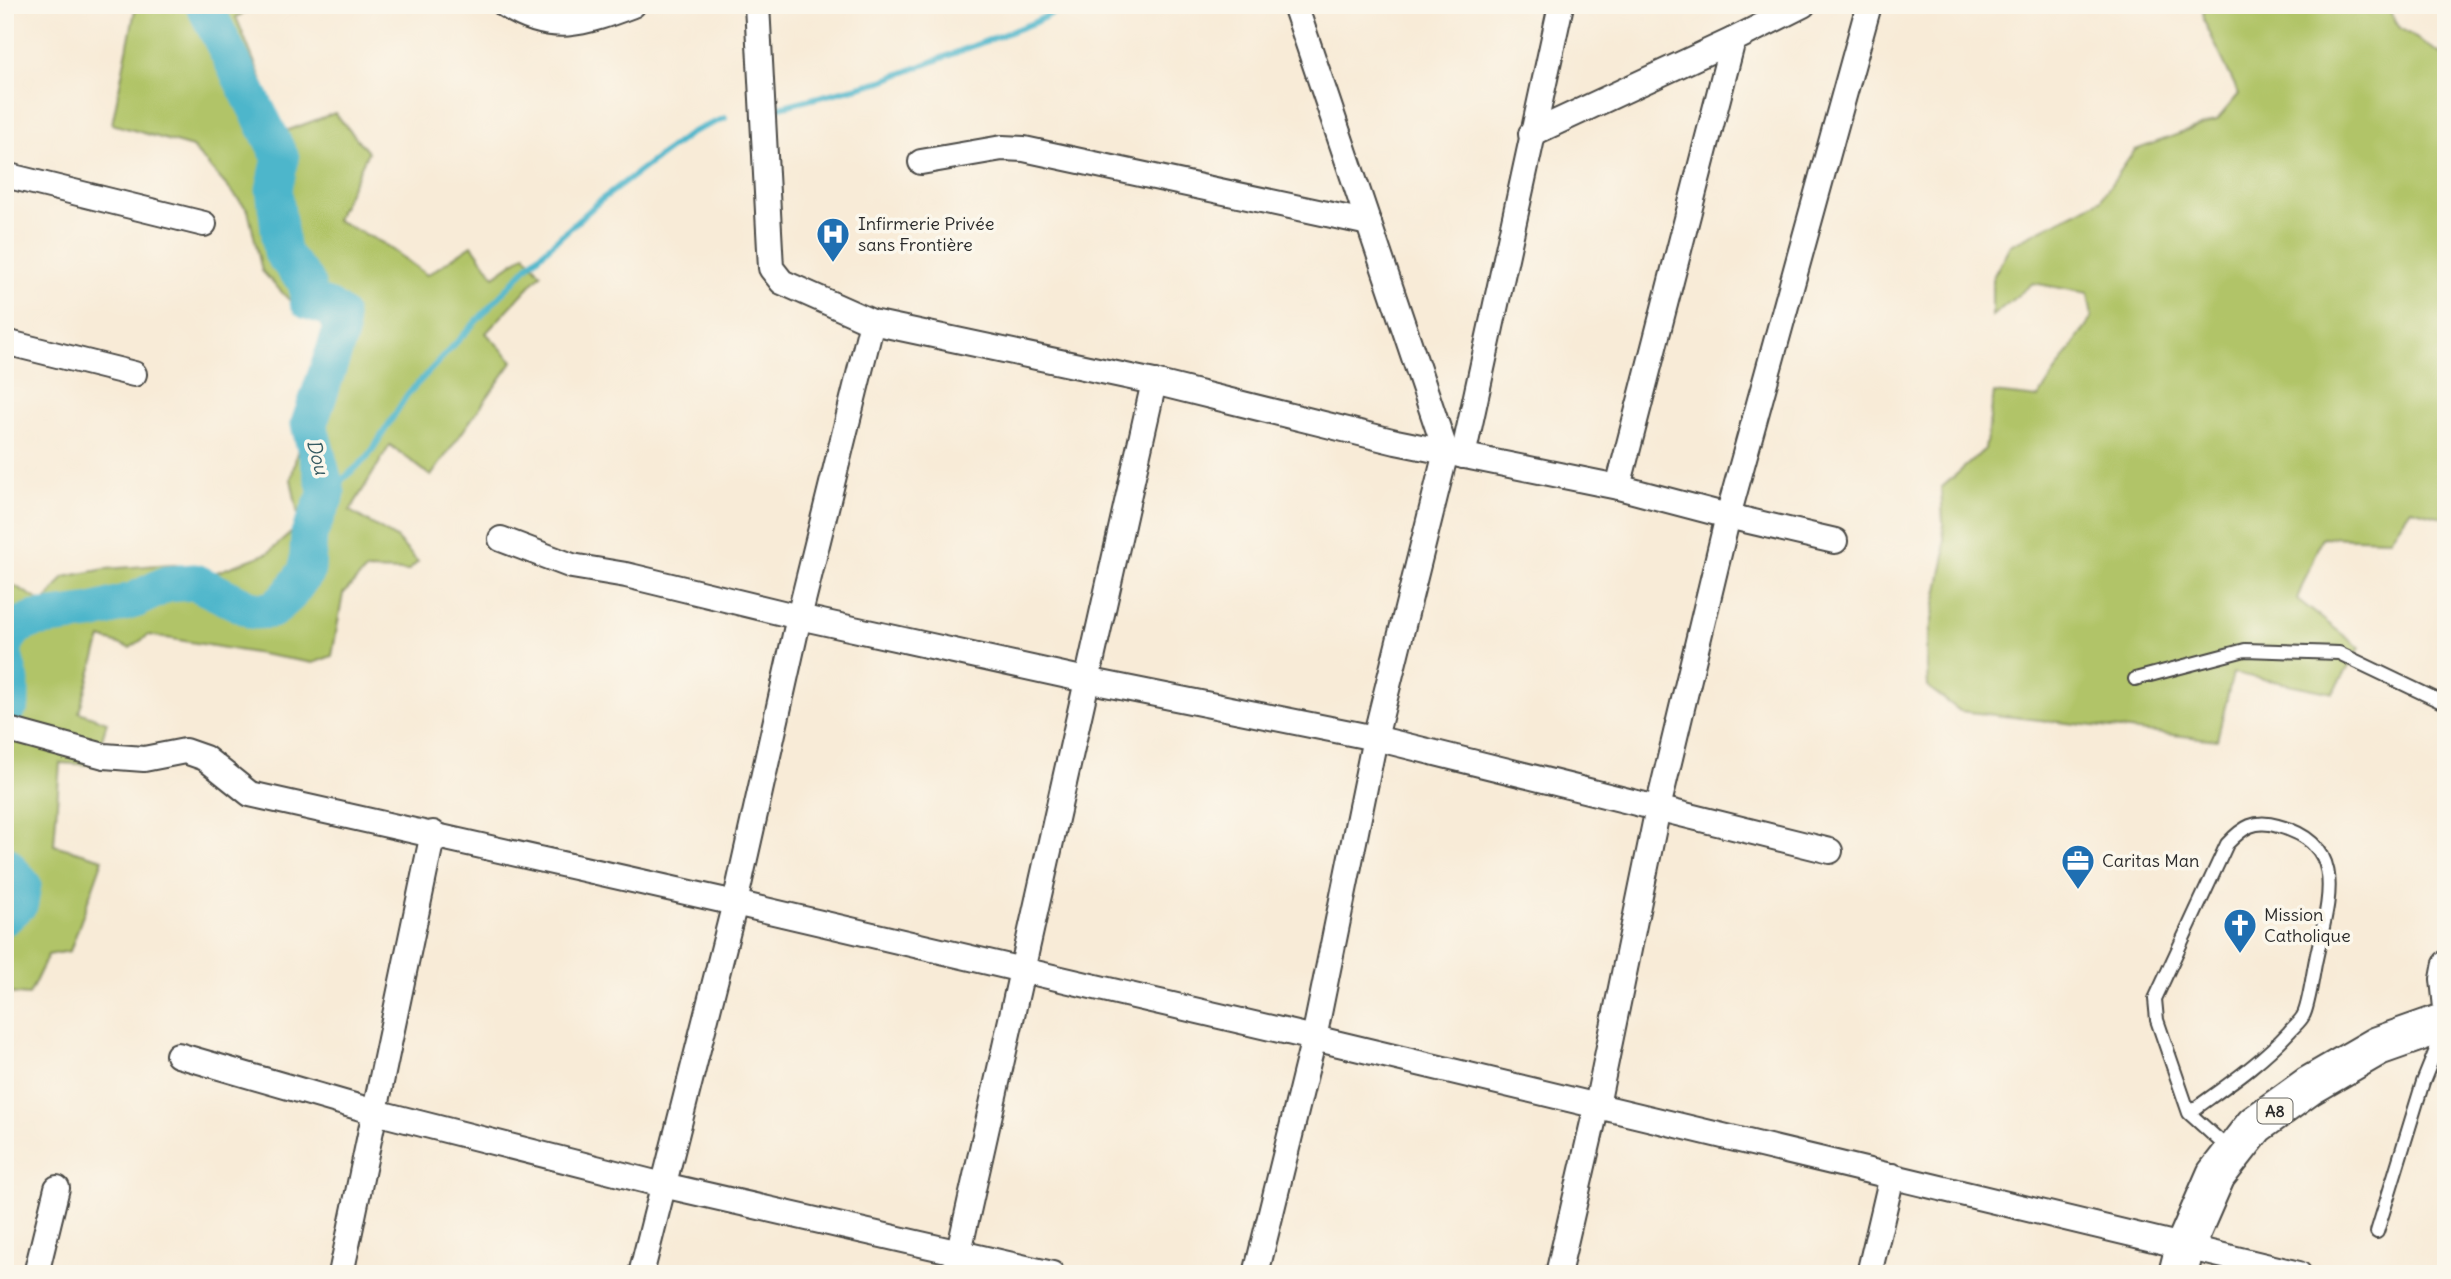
<svg xmlns="http://www.w3.org/2000/svg" width="2451" height="1279" font-family="Delius,sans-serif">
	<style>
		.green { fill: #b1c468; stroke: #6e784a; stroke-width: 2 }
		.lines { fill: none; stroke-linecap: round; stroke-linejoin: round }
		.stream { stroke: #4db6cb; stroke-width: 6 }
		.river { stroke: #4db6cb; stroke-width: 37 }
		.lane-casing { stroke: #4a4845; stroke-width: 16 }
		.street-casing { stroke: #4a4845; stroke-width: 28 }
		.primary-casing { stroke: #4a4845; stroke-width: 42 }
		.lane { stroke: #fff; stroke-width: 12 }
		.street { stroke: #fff; stroke-width: 24 }
		.primary { stroke: #fff; stroke-width: 38 }
		.labels { text-anchor: middle; stroke-width: 7; stroke-linejoin: round; paint-order: stroke }
		.shield { fill: #fbf7ec; stroke: #696865; stroke-width: 2 }
		.shield-label { font-size: 16px; font-weight: bold; fill: #2b2b2b }
		.poi-label { font-size: 18px; fill: #2b2b2b; stroke: #fbf7ec; text-anchor: start }
		.water-label { font-size: 19px; font-style: italic; fill: #375c63; stroke: #fbf7ec }
	</style>
	<rect width="100%" height="100%" fill="#fbf7ec"/>
	<filter id="ink" filterUnits="userSpaceOnUse"><feTurbulence type="fractalNoise" baseFrequency=".0143" numOctaves="2"/><feDisplacementMap in="SourceGraphic" scale="14" xChannelSelector="R" yChannelSelector="G"/><feConvolveMatrix kernelMatrix="1 2 1 2 8 2 1 2 1" color-interpolation-filters="sRGB"/></filter>
	<filter id="wash" filterUnits="userSpaceOnUse"><feTurbulence type="fractalNoise" baseFrequency=".00686" numOctaves="4" result="noise"/><feDisplacementMap in="SourceGraphic" scale="28" xChannelSelector="R" yChannelSelector="G"/><feGaussianBlur stdDeviation="1.57" result="paint"/><feColorMatrix in="noise" values="0 0 0 0 0 0 0 0 0 0 0 0 0 0 0 0 0 1.4 0 .05"/><feComposite in="paint" operator="in"/></filter>
	<g filter="url(#wash)">
		<rect width="100%" height="100%" fill="#f8ebd7"/>
		<!-- green -->
		<g class="green">
			<polygon points="136,5 258,5 236,17 267,93 257,99 275,135 335,113 368,152 336,220 383,243 427,275 472,245 494,276 525,254 541,274 486,333 513,361 431,476 390,445 350,511 396,538 418,562 408,571 366,570 343,594 332,656 313,663 149,635 130,648 101,638 79,712 107,722 94,765 60,763 54,845 103,859 70,951 48,955 29,995 5,993 5,587 15,586 44,603 64,577 105,569 172,564 209,575 268,553 300,525 291,479 329,315 290,301 262,271 248,210 192,147 112,124"/>
			<polygon points="2203,5 2386,5 2400,28 2446,57 2446,518 2411,509 2390,539 2322,537 2297,599 2360,648 2333,693 2233,673 2217,740 1960,711 1928,687 1926,650 1945,555 1941,488 1985,449 1994,393 2038,398 2092,317 2088,293 2033,283 1992,316 1992,279 2010,245 2100,200 2135,150 2217,120 2239,94 2204,21"/>
		</g>
		<g class="lines">
			<!-- stream -->
			<g class="stream">
				<polyline points="772,109 882,81 1033,23 1068,5"/>
				<polyline points="327,493 368,457 407,395 530,264 601,200 692,132 725,118"/>
			</g>
			<!-- river -->
			<g class="river">
				<polyline points="5,646 6,641 16,627 35,619 92,612 135,600 167,584 195,582 255,611 272,610 289,595 307,570 309,534 327,493 309,424 340,334 339,315 330,308 308,301 307,283 282,253 274,189 281,158 204,5"/>
				<polyline points="5,659 11,681 11,704 5,710"/>
				<polyline points="5,864 23,885 20,903 5,917"/>
			</g>
		</g>
	</g>
	<g filter="url(#ink)">
		<g class="lines">
			<defs>
				<g id="lane">
					<polyline points="2135,679 2245,650 2339,653 2446,704"/>
					<path d="M2189,1113C2223,1088 2260,1064 2289,1032C2293,1027 2300,1022 2303,1016C2309,1006 2313,972 2316,959C2327,905 2351,845 2278,826C2255,819 2243,827 2227,844L2155,999L2157,1020L2189,1113L2231,1151"/>
					<polyline points="2377,1232 2423,1082 2444,1030"/>
				</g>
				<g id="street">
					<path d="M505,5C552,36 585,23 633,5"/>
					<polyline points="757,5 771,268 782,282 872,322 1154,382 1396,442 1618,487 1728,516 1835,541"/>
					<polyline points="1531,134 1733,40 1803,5"/>
					<polyline points="921,162 1002,148 1024,149 1369,223"/>
					<polyline points="5,175 204,224"/>
					<polyline points="5,342 134,374"/>
					<polyline points="1463,456 1561,5"/>
					<polyline points="1618,487 1733,40"/>
					<polyline points="501,539 572,566 626,575 799,617 1086,680 1375,738 1830,851"/>
					<polyline points="5,729 104,756 144,759 185,751 205,758 250,794 735,903 1314,1038 2299,1274"/>
					<polyline points="2446,963 2443,979 2446,1008"/>
					<polyline points="178,1055 375,1112 663,1185 1052,1274"/>
					<polyline points="36,1274 57,1188"/>
					<polyline points="341,1274 433,833"/>
					<polyline points="641,1274 735,903 799,617 872,322"/>
					<polyline points="954,1274 1154,382"/>
					<polyline points="1256,1274 1314,1038 1375,738 1446,452 1295,5"/>
					<polyline points="1558,1274 1597,1105 1658,808 1728,516 1869,5"/>
					<polyline points="1869,1274 1892,1176"/>
				</g>
				<polyline id="primary" points="2178,1274 2185,1246 2216,1175 2255,1125 2309,1086 2378,1046 2446,1022"/>
			</defs>
			<!-- lane casing -->
			<use href="#lane" class="lane-casing"/>
			<!-- street casing -->
			<use href="#street" class="street-casing"/>
			<!-- primary casing -->
			<use href="#primary" class="primary-casing"/>
			<!-- lane -->
			<use href="#lane" class="lane"/>
			<!-- street -->
			<use href="#street" class="street"/>
			<!-- primary -->
			<use href="#primary" class="primary"/>
		</g>
	</g>
	<!-- icons -->
	<defs>
		<symbol id="hospital-pin" viewBox="-11 -11 22 30"><path d="M0 17L-7.5 6A9.5 9.5 0 1 1 7.5 6Z" fill="#1f6fb2" stroke="#fbf7ec"/><path d="M-5-5h3v3.5h4V-5h3V5h-3V1.5h-4V5h-3Z" fill="#fff"/></symbol>
		<symbol id="office-pin" viewBox="-11 -11 22 30"><path d="M0 17L-7.5 6A9.5 9.5 0 1 1 7.5 6Z" fill="#1f6fb2" stroke="#fbf7ec"/><path d="M-6-3h4V-5.5h4V-3h4V5H-6ZM-1-4.5V-3h2v-1.5ZM-6 0V1H6V0Z" fill="#fff"/></symbol>
		<symbol id="church-pin" viewBox="-11 -11 22 30"><path d="M0 17L-7.5 6A9.5 9.5 0 1 1 7.5 6Z" fill="#1f6fb2" stroke="#fbf7ec"/><path d="M-1.2-6h2.4v3.5h3.3v2.4h-3.3V6h-2.4V-.1h-3.3v-2.4h3.3Z" fill="#fff"/></symbol>
	</defs>
	<g fill-rule="evenodd">
		<use href="#hospital-pin" x="814" y="215" width="38" height="52"/>
		<use href="#office-pin" x="2059" y="842" width="38" height="52"/>
		<use href="#church-pin" x="2221" y="906" width="38" height="52"/>
	</g>
	<g class="labels">
		<!-- shield labels -->
		<rect class="shield" x="2257.5" y="1098.5" width="35" height="25" rx="5"/>
		<g class="shield-label">
			<text x="2275" y="1117">A8</text>
		</g>
		<!-- poi labels -->
		<g class="poi-label">
			<text x="858" y="230">Infirmerie Privée<tspan x="858" dy="21">sans Frontière</tspan></text>
			<text x="2102" y="867">Caritas Man</text>
			<text x="2264" y="921">Mission<tspan x="2264" dy="21">Catholique</tspan></text>
		</g>
		<!-- water labels -->
		<g class="water-label">
			<text transform="translate(318 457) rotate(75)" y="7">Dou</text>
		</g>
	</g>
	<!-- margin -->
	<rect width="2451" height="1279" fill="none" stroke="#fbf7ec" stroke-width="28"/>
</svg>
